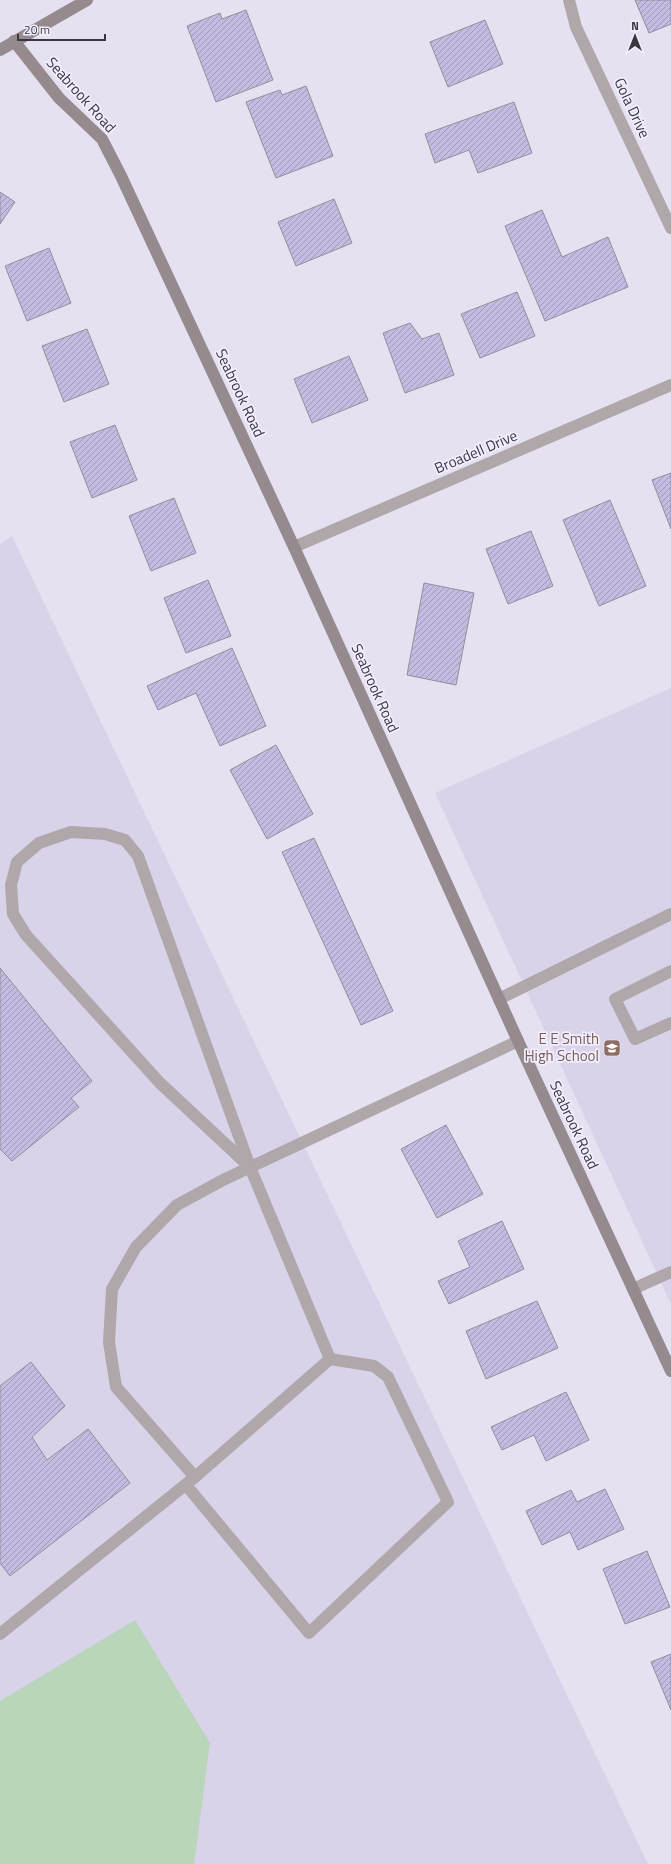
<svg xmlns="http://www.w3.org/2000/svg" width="671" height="1864" font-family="'Titillium Web',sans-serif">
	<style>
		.built { fill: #d9d3ea }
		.garden { fill: #b9d5ba }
		.building { fill: url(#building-hatch); stroke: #918e9d }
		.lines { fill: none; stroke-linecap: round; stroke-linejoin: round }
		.lane { stroke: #afa7aa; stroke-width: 12 }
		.street { stroke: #afa7aa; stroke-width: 12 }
		.secondary { stroke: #958a8e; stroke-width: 12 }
		.labels { text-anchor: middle; stroke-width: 3.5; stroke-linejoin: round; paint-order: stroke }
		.street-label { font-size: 15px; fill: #3a383f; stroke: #f2eeff }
		.education-label { font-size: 15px; fill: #785e54; stroke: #f2eeff; text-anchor: end }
	</style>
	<defs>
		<pattern id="building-hatch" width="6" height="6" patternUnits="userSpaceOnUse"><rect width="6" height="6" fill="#c5bbe0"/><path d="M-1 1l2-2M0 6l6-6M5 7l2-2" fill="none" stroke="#a199b7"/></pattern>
	</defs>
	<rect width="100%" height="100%" fill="#e5e1f1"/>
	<!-- built -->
	<g class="built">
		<polygon points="12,536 648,1864 0,1864 0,544"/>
		<polygon points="671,688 671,1304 435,793"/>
	</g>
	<!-- garden -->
	<polygon class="garden" points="135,1620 210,1743 194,1864 0,1864 0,1701"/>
	<!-- building -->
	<g class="building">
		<polygon points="635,0 671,0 671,24 649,33"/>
		<polygon points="246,10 273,80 216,102 187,26 220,13 222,19"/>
		<polygon points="485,20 503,64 448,87 430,42"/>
		<polygon points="306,86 333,156 276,178 246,102 280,90 282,95"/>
		<polygon points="514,102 532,153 478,173 469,150 435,163 425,134"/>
		<polygon points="0,192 15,202 0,224"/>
		<polygon points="334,199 352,243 296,266 278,222"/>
		<polygon points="542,210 562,257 608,237 628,287 545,321 505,226"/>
		<polygon points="49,248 71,303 27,321 5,266"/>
		<polygon points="517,292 535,336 480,358 461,314"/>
		<polygon points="410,323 422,339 439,333 454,375 405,393 383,333"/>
		<polygon points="87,329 109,384 64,402 42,346"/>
		<polygon points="349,356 368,400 312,423 294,379"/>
		<polygon points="115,425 137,480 92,498 70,442"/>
		<polygon points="671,473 671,529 652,480"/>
		<polygon points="174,498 196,553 151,571 129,516"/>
		<polygon points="610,500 646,586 599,606 563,520"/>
		<polygon points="531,531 553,586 508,604 486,549"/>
		<polygon points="208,580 231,636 186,653 164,598"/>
		<polygon points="424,583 474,593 456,685 407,675"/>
		<polygon points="232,648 266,726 220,746 196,693 158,710 147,686"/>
		<polygon points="276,745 313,814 267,839 230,770"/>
		<polygon points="314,838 393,1011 361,1025 282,852"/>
		<polygon points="0,968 92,1081 71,1098 79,1107 12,1161 0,1149"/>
		<polygon points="446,1125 483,1194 437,1218 401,1149"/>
		<polygon points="502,1221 524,1269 449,1304 438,1281 470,1267 458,1241"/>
		<polygon points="537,1301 558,1348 486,1379 466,1331"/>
		<polygon points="31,1362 65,1406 32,1437 47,1460 88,1429 130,1483 10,1576 0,1563 0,1386"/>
		<polygon points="566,1392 589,1440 546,1461 534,1435 502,1450 491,1427"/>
		<polygon points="605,1489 624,1529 578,1550 570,1532 542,1545 526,1511 571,1490 577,1502"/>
		<polygon points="647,1551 670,1607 625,1624 603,1569"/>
		<polygon points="671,1654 671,1710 651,1662"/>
	</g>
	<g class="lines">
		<!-- lane -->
		<g class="lane">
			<polyline points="671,971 615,999 635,1039 671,1023"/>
			<polyline points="499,999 671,914"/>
			<polyline points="633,1289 671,1272"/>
			<polyline points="195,1477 116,1387 109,1342 112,1289 136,1247 177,1205 223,1180 518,1041"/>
			<polyline points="186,1485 309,1633 448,1502 388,1377 374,1366 330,1359"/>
			<polyline points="0,1634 195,1477 330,1359 250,1167 138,856 125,840 105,834 71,832 39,843 17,862 11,885 13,914 26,935 160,1083 250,1167"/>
		</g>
		<!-- street -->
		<g class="street">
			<polyline points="569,0 576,27 671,228"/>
			<polyline points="294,547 671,385"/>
		</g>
		<!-- secondary -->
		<g class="secondary">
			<polyline points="14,41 59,98 102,139 121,176 294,547 518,1041 671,1371"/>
			<polyline points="0,50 87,0"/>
		</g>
	</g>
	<!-- icons -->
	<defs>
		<symbol id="school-square" viewBox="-11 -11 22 22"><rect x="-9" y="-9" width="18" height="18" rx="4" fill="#8d6e63" stroke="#f2eeff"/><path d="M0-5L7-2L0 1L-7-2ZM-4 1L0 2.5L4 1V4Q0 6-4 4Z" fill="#fff"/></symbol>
	</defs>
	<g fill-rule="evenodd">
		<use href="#school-square" x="602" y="1038" width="20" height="20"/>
	</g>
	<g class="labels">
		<!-- street labels -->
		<g class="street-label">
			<text transform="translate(81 95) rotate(48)" y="5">Seabrook Road</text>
			<text transform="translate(632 108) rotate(65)" y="5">Gola Drive</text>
			<text transform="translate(240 393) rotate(65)" y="5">Seabrook Road</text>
			<text transform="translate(476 452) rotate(-23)" y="5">Broadell Drive</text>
			<text transform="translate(375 688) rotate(66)" y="5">Seabrook Road</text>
			<text transform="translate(574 1125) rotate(65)" y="5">Seabrook Road</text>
		</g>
		<!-- education labels -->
		<g class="education-label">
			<text x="599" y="1044">E E Smith<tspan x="599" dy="17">High School</tspan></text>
		</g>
	</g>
	<!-- north arrow -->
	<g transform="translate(635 36)" stroke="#f2eeff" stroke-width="3" paint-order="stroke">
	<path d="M0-3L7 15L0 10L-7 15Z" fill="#3a383f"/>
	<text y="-6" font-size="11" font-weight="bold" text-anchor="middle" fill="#3a383f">N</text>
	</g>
	<!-- scale -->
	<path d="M18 34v6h87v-6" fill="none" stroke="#3a383f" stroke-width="2"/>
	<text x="24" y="34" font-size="12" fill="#3a383f" stroke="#f2eeff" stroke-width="3" paint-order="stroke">20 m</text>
</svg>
